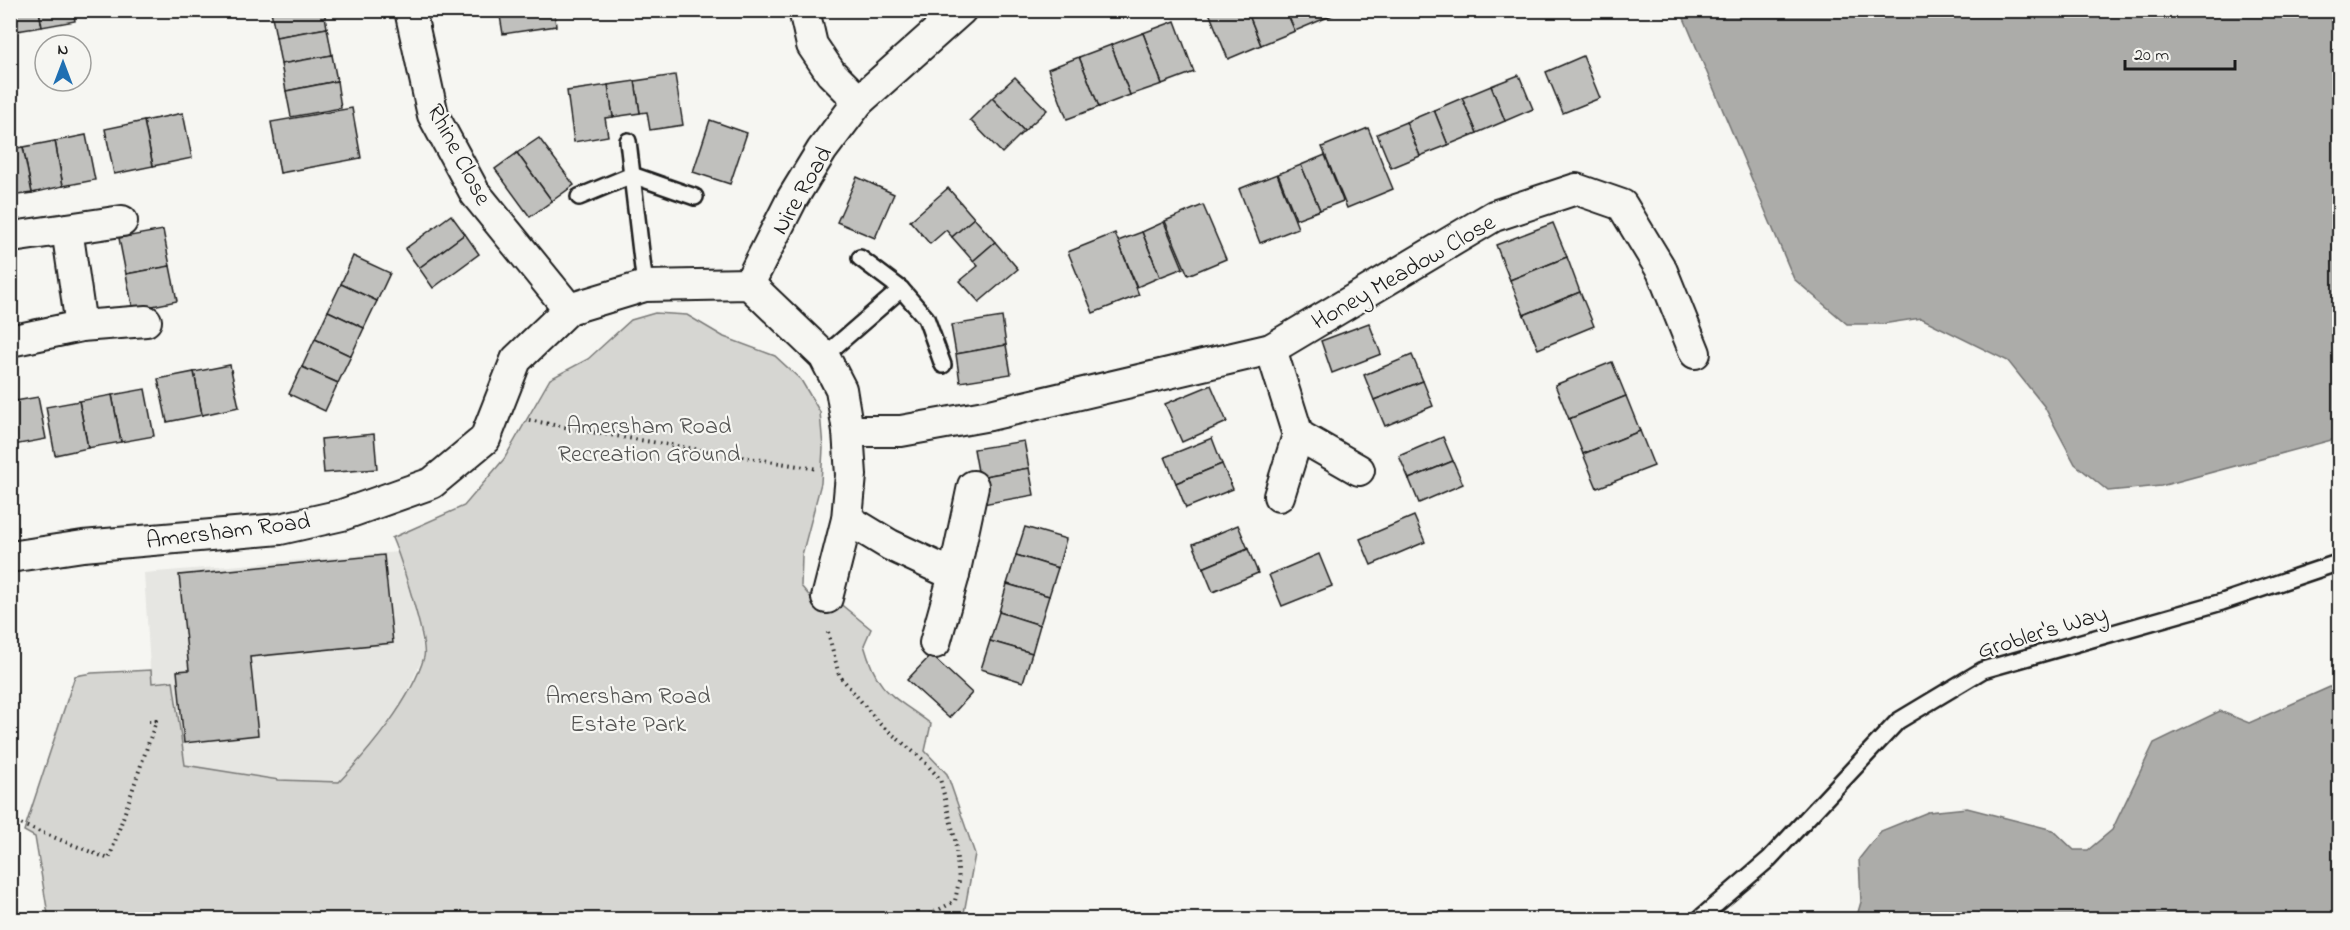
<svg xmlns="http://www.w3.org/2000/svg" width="2350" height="930" font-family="'Indie Flower',sans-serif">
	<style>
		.built { fill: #e6e6e2 }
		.green { fill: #d6d6d2; stroke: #797977; stroke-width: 1.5 }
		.water { fill: #acaca9; stroke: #727271; stroke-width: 1.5 }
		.building { fill: #c0c0bd; stroke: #1c1c1c; stroke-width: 1.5 }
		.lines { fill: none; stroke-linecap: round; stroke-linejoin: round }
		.service-casing { stroke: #1c1c1c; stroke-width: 20 }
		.minor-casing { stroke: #1c1c1c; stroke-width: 34 }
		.path { stroke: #1c1c1c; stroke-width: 4; stroke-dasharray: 1.5 4.5; stroke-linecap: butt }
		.service { stroke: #f6f6f2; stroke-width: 15 }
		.minor { stroke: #f6f6f2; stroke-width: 30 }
		.labels { text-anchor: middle; stroke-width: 4.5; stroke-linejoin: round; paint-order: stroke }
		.street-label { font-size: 24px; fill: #1c1c1c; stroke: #f6f6f2 }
		.park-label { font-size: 24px; fill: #545453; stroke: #f6f6f2 }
	</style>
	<rect width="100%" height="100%" fill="#f6f6f2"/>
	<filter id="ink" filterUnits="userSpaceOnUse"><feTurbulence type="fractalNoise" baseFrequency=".0167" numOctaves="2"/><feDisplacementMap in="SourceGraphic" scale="12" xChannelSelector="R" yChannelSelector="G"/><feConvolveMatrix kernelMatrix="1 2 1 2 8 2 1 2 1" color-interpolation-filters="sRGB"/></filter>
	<g filter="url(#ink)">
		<!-- built -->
		<polygon class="built" points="398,552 418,622 424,655 404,699 364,756 339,782 279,780 185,765 173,681 151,684 144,573"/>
		<!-- green -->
		<path class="green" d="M655,313L687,315L724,337L775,356L801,380L820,412L823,448L821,483L802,555L801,586L813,600L833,598L871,629L864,645C878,695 893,695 931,724L925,751L947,774L975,854L964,913L959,919L49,920L35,837L24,831L75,676L92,673L151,670L152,683L173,681L185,765L279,780L339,782C369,751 412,699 424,657C428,643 400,556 392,538L464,506L504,459L550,379L588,359L631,320Z"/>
		<!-- water -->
		<g class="water">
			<polygon points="1681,11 2339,11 2339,438 2161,486 2108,491 2075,464 2044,406 2008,361 1921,318 1882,324 1847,324 1794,279"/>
			<polygon points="2339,683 2339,919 1856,919 1861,902 1859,859 1881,831 1928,812 1967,808 2053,830 2074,850 2088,850 2112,830 2154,743 2220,711 2249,723"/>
		</g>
		<!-- building -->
		<g class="building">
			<polygon points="10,10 39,10 42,27 10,32"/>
			<polygon points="39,10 73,10 75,21 42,27"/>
			<polygon points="324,10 327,28 276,37 271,11"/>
			<polygon points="499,10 554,10 556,26 503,34"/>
			<polygon points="1208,10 1247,10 1261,45 1228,59"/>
			<polygon points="1247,10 1286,10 1295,31 1261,45"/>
			<polygon points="1286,10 1325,10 1328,17 1295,31"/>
			<polygon points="1325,10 1344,10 1328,17"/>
			<polygon points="1175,21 1194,72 1162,84 1143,33"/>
			<polygon points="327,28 332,55 281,64 276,37"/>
			<polygon points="1143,33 1162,84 1130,95 1111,45"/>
			<polygon points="1111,45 1130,95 1099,107 1079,57"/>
			<polygon points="332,55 337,81 286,91 281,64"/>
			<polygon points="1583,56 1600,98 1563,113 1546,72"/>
			<polygon points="1079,57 1099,107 1067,119 1048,69"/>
			<polygon points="675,75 683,125 650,130 647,112 640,113 635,81"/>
			<polygon points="1519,75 1533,109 1505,121 1491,86"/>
			<polygon points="1015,77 1047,110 1024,131 992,98"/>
			<polygon points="337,81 341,108 291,117 286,91"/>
			<polygon points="635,81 640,113 613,117 608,85"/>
			<polygon points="608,85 613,117 605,118 608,136 574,142 567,91"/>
			<polygon points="1491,86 1505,121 1477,133 1462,98"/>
			<polygon points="992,98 1024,131 1002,153 970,120"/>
			<polygon points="1462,98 1477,133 1448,145 1434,110"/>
			<polygon points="352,108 361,158 280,173 271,122"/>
			<polygon points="1434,110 1448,145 1420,156 1406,122"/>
			<polygon points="183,113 192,158 153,166 144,121"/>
			<polygon points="710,120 747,133 730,184 693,172"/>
			<polygon points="144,121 153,166 114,174 105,129"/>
			<polygon points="1406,122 1420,156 1391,168 1377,134"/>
			<polygon points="1368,128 1393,189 1347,208 1322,147"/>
			<polygon points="86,135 95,180 63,186 55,141"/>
			<polygon points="539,138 574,185 552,201 517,153"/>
			<polygon points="55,141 63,186 32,193 23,147"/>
			<polygon points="23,147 32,193 10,196 10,149"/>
			<polygon points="517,153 552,201 530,217 495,169"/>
			<polygon points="1325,155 1343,201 1320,210 1301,165"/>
			<polygon points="1301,165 1320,210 1296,219 1278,174"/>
			<polygon points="1277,174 1298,228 1260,243 1239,189"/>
			<polygon points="857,177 894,194 875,238 837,222"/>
			<polygon points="948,188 974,218 952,237 946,230 930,244 910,221"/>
			<polygon points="1203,205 1226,259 1188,275 1165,221"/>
			<polygon points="451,215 465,234 419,268 405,249"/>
			<polygon points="974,218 995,242 973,261 952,237"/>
			<polygon points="1164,222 1183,268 1160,277 1142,232"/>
			<polygon points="1553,223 1567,257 1510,280 1496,245"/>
			<polygon points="163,230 170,266 126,274 119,238"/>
			<polygon points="1142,232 1160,277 1137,287 1118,241"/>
			<polygon points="1115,233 1139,295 1093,313 1068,252"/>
			<polygon points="465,234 479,254 433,288 419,268"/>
			<polygon points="995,242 1018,269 979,302 960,281 978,266 973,261"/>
			<polygon points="353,256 390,273 377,301 341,284"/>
			<polygon points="1567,257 1580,292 1524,315 1510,280"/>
			<polygon points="170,266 177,301 133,310 126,274"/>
			<polygon points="341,284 377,301 364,328 328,311"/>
			<polygon points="1580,292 1594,326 1538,349 1524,315"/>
			<polygon points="328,311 364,328 351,356 315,339"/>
			<polygon points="1002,317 1006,345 956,354 951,325"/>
			<polygon points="1369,323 1381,354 1332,373 1321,341"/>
			<polygon points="315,339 351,356 338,383 302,367"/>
			<polygon points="1006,345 1011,374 960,382 956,354"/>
			<polygon points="1412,355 1423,381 1374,400 1364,375"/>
			<polygon points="1612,362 1626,396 1569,419 1555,385"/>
			<polygon points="230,365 239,407 202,415 194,372"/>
			<polygon points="302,367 338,383 325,411 289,394"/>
			<polygon points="194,372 202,415 167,422 158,379"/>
			<polygon points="1423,381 1433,406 1385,426 1374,400"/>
			<polygon points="1211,385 1227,422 1182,442 1165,404"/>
			<polygon points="145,389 154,436 121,442 112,395"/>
			<polygon points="112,395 121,442 88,448 79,401"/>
			<polygon points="1626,396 1640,431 1583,454 1569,419"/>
			<polygon points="38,397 46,439 14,445 10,426 10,402"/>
			<polygon points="79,401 88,448 55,455 46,407"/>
			<polygon points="10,426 14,445 10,446"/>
			<polygon points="1640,431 1654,466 1597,488 1583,454"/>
			<polygon points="374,434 377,469 324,473 321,439"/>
			<polygon points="1443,437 1453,461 1409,479 1399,456"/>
			<polygon points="1212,438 1222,464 1176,483 1165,457"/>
			<polygon points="1024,441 1029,468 979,477 974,449"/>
			<polygon points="1453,461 1463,484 1419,503 1409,479"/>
			<polygon points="1222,464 1233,489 1186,508 1176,483"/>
			<polygon points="1029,468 1034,495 983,504 979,477"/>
			<polygon points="1414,516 1425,542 1371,565 1360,539"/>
			<polygon points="1238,525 1248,549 1203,568 1193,544"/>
			<polygon points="1025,527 1066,539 1058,568 1016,555"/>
			<polygon points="1248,549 1258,573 1213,592 1203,568"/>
			<polygon points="1319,554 1332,586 1282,606 1269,575"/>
			<polygon points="384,555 393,643 250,657 258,735 184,743 177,671 189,670 179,575"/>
			<polygon points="1016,555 1058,568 1049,596 1007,584"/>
			<polygon points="1007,584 1049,596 1040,625 999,612"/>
			<polygon points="999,612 1040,625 1032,653 990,641"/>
			<polygon points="990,641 1032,653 1023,682 981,669"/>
			<polygon points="931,655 972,693 949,718 907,680"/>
		</g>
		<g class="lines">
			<defs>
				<g id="service">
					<polyline points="628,141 645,286"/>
					<polyline points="579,197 632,175 695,197"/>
					<polyline points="860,258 901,289 926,318 943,365"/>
					<polyline points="824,356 901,289"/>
					<polyline points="1698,920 1769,859 1898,721 1983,670 2222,602 2340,562"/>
				</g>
				<g id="minor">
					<polyline points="410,10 433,115 475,193 569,309"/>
					<polyline points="804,10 812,45 831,73 859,101"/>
					<polyline points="67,229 81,326"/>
					<polyline points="19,236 122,221"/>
					<polyline points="749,284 792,199 822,150 859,101 961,10"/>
					<polyline points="10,341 81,326 146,321"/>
					<polyline points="1271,349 1298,435 1279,496"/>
					<polyline points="848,431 901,431 990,415 1271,349 1494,216 1576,189 1622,205 1662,271 1695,353"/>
					<polyline points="1298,435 1359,470"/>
					<polyline points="847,519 890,545 954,575 973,486"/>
					<polyline points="10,557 83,546 280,529 342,515 432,483 485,439 516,360 569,309 645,286 749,284 824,356 841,389 848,431 851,475 847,519 827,598"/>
					<polyline points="935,643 954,575"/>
				</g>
			</defs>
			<!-- service casing -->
			<use href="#service" class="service-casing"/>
			<!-- minor casing -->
			<use href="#minor" class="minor-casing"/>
			<!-- path -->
			<g class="path">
				<polyline points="529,420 585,431 817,469"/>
				<polyline points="828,632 839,675 880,724 922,759 940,779 955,839 959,881 955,901 920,920"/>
				<polyline points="10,820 109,859 156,721 149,721"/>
			</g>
			<!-- service -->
			<use href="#service" class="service"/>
			<!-- minor -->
			<use href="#minor" class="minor"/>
		</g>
	</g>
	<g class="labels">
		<!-- street labels -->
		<g class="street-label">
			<text transform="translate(460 154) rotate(62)" y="8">Rhine Close</text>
			<text transform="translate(801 190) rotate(-60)" y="8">Nire Road</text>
			<text transform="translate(1403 271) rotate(-30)" y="8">Honey Meadow Close</text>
			<text transform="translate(228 530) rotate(-7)" y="8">Amersham Road</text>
			<text transform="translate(2042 631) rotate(-17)" y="8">Grobler's Way</text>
		</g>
		<!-- park labels -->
		<g class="park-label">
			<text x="649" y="433">Amersham Road<tspan x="649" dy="28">Recreation Ground</tspan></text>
			<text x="628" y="703">Amersham Road<tspan x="628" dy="28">Estate Park</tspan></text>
		</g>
	</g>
	<!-- margin -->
	<rect width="2350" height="930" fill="none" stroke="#f6f6f2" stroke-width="36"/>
	<rect x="18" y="18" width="2314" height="894" fill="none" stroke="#1c1c1c" stroke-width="2" filter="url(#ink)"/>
	<!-- north arrow -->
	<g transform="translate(63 63)"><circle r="28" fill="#f6f6f2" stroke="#9f9f9c" stroke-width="1.5"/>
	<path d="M0-4.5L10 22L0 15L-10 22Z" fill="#1f6fb2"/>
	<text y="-9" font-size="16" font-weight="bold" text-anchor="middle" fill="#1c1c1c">N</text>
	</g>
	<!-- scale -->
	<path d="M2125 60v9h110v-9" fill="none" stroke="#1c1c1c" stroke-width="3"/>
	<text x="2134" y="60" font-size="18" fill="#1c1c1c" stroke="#f6f6f2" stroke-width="4.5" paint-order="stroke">20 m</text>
</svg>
